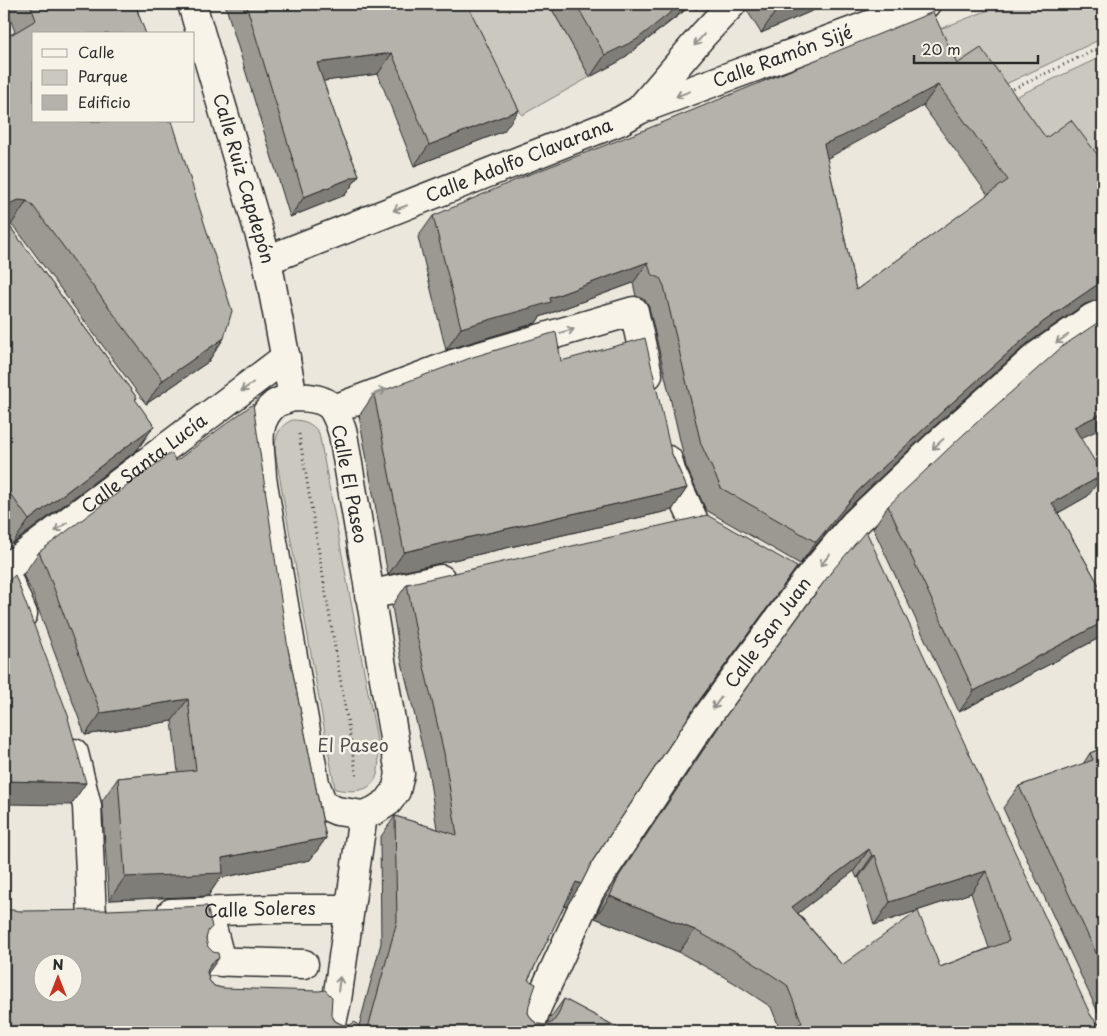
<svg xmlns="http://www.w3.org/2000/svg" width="1107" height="1036" font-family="'Playpen Sans',sans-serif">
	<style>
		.green { fill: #cbc8bf; stroke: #7b7a75 }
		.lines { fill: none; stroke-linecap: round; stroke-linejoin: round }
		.pedestrian-casing { stroke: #2b2b2b; stroke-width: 31 }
		.minor-casing { stroke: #2b2b2b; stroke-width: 31 }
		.path { stroke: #2b2b2b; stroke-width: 3; stroke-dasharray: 1 4; stroke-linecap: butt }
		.pedestrian { stroke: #f7f3e8; stroke-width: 28 }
		.minor { stroke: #f7f3e8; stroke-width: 28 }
		.wall { fill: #9c9993; stroke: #2b2b2b; fill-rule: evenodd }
		.shaded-wall { fill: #7f7d78; stroke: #2b2b2b }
		.building { fill: #b5b2ab; stroke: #2b2b2b; fill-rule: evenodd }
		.oneway { stroke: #918f8a }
		.labels { text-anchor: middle; stroke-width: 5; stroke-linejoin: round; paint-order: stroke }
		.street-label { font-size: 18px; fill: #2b2b2b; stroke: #f7f3e8 }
		.park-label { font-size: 18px; fill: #535250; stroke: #f7f3e8 }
	</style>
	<rect width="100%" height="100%" fill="#ebe7dd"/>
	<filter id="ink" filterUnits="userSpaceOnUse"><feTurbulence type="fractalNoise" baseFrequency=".02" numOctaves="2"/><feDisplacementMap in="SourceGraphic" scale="10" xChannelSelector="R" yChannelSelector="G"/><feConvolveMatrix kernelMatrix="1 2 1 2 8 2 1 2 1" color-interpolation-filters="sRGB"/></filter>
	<g filter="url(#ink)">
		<!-- green -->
		<g class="green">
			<polygon points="462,4 549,4 590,77 522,115"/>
			<polygon points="1004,4 1103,4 1103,38 989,92 943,78 927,34"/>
			<polygon points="1103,56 1103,194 1031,151 1000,104"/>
			<path d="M292,420C304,420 312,423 319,433L375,729C381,766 386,799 335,789L275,451C275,436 279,426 292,420Z"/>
		</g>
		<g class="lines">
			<defs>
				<g id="pedestrian">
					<polyline points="208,911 221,962"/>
					<polyline points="206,961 304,964"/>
				</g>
				<g id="minor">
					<path id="s1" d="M192,4L267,260L293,397"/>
					<path id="s2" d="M641,109L926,4"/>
					<path id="s3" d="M267,260L620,121L639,110L703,35L732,4"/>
					<path d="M293,397C306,397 327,398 334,411C338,418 341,427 343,434L400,774L396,791L388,802L374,811L363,815L337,811L323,805L315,783L262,478C262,454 251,423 275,404C279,401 287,399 293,397Z"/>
					<polyline points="334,409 453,364 634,311 648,375"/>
					<polyline points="668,460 671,471 694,521"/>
					<polyline points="4,570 23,614"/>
					<path id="s4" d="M4,570L286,357"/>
					<polyline points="369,595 441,579"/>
					<polyline points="74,753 87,806 92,917"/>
					<path id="s5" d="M171,913L275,909H349"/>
					<polyline points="330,1032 337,1000 363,815"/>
					<path id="s6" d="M528,1032L537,1007L590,891L698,729L804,584L854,524L939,443L1038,355L1092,318L1103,313"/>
				</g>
			</defs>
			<!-- pedestrian casing -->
			<use href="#pedestrian" class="pedestrian-casing"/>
			<!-- minor casing -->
			<use href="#minor" class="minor-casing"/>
			<!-- path -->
			<g class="path">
				<polyline points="1009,91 1103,46"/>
				<polyline points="299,434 357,778"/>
			</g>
			<!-- pedestrian -->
			<use href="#pedestrian" class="pedestrian"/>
			<!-- minor -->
			<use href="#minor" class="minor"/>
		</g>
		<!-- wall -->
		<g class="wall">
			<polygon points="5,4 136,4 224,338 208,362 146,404 17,230 11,225 8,224 137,398 135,400 154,426 137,450 12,544 4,532 4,39 15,32"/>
			<polygon points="225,4 467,4 504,131 414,166 378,74 323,81 342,135 359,175 345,195 290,217"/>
			<polygon points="549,4 702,4 696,10 692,5 620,61 590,77"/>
			<polygon points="747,4 828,4 761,33 746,9"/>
			<path d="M957,64L1085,304L1028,343L929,431L843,513L800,564L706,510L686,466L649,307L645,300L636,296L633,283L540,317L536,323L446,350L418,237L433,216ZM923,106L988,195L856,290L827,158Z"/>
			<polygon points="561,361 671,452 687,488 672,510 388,575 359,416 374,394"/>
			<polygon points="1081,438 1088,496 1058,513 1103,592 1103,634 1101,637 959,712 873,528 888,506"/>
			<polygon points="39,552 288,649 326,838 310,860 220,878 208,896 109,900 102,801 118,778 178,772 172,721 85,735 32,592 23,575"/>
			<polygon points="797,567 694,709 593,860 581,884 566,907 564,906 528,980 528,1013 532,1020 538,1024 546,1025 547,1025 548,1021 564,999 626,1032 4,1032 20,911 207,933 206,939 208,974 209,980 214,986 222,988 331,1014 335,1021 343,1025 359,1026 381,943 380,838 395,816 437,829 429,775 400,654 392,606 407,584"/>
			<path d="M832,571L1091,1016L1097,1023L781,1032L771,1007L733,982L679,952L595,918L604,899L711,738ZM854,871L857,878L859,877L874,925L971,893L989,948L940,967L842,965L798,913Z"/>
			<polygon points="1103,748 1103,1023 1003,808 1019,786 1083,764 1090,753"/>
		</g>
		<!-- shaded-wall -->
		<g class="shaded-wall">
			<polygon points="681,4 692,4 620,61 590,77 605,55"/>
			<polygon points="794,4 828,4 761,33 776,11"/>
			<polygon points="392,53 378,74 302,84 317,63"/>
			<polygon points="938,85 923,106 828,158 809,166 824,144"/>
			<polygon points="519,110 504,131 414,166 429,145"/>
			<polygon points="359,175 345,195 290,217 304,197"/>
			<polygon points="19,200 27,201 11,225 4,224 4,213 11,203"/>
			<polygon points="648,262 633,283 540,317 536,323 446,350 461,328 550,298"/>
			<polygon points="1103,281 1103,298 1085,304 1028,343 929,431 843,513 800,564 816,542 858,491 944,410 1043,322 1101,282"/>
			<polygon points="224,338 208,362 146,404 163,380"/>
			<polygon points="1103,413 1103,428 1059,448 1074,427"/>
			<polygon points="154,426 137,450 12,544 29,520"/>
			<polygon points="1103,475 1088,496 1037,525 1052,503"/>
			<polygon points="687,488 672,510 388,575 404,552"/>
			<polygon points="797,567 781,589 685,720 701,698"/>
			<polygon points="1103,622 1103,634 1101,637 959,712 974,691"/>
			<polygon points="188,699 172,721 85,735 101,713"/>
			<polygon points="4,781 86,783 71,805 4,804"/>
			<polygon points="326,838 310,860 220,878 208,896 109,900 125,877"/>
			<polygon points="869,849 854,871 777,929 792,907"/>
			<polygon points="875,855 859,877 857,878 872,856"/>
			<polygon points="986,871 971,893 874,925 890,902"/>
			<polygon points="576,882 581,884 566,907 560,904"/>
			<polygon points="610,896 695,930 679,952 595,918"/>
			<polygon points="219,958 203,980 210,964"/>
		</g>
		<!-- building -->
		<g class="building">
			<polygon points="30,4 136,4 138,13 146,34 34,34 34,121 172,121 232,311 224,338 163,380 33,206 27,201 19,200 11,203 7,209 5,216 8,224 137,398 135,399 154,426 29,520 4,485 4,39 36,20"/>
			<polygon points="246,4 467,4 471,12 519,110 429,145 392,53 317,63 342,135 359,175 304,197"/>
			<polygon points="576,4 681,4 636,40 605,55"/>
			<polygon points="772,4 794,4 776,11"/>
			<path d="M933,12L957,64L981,48L1046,138L1071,120L1103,162V281L1101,282L1043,322L944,410L858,491L816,542L721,488L701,444L664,286L660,278L651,274L648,262L550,298L551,302L461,328L433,216L525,176L637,133ZM938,85L1008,180L856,290L824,144L843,136Z"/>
			<polygon points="1103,319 1103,413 1074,427 1103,475 1052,503 1103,592 1103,622 974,691 888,506 965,433 1063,346"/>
			<polygon points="556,332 561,361 645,338 671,452 687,488 404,552 374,394 473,357"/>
			<polygon points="253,404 288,649 326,838 222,858 223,873 125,877 118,778 196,770 188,699 101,713 47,570 39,552 171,453 176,461"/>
			<polygon points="707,515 797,567 701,698 593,860 581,884 576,882 528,980 536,984 529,1005 528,1013 532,1020 538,1024 546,1025 553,1022 558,1015 564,999 626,1032 367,1032 397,921 395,816 457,835 444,753 416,632 407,584"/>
			<path d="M866,531L1091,1016L1097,1023L1103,1025V1032H780L802,1023L787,985L749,960L695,930L610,896L619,876L726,716L832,571ZM869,849L872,856L875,855L890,902L986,871L1009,941L940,967L918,911L842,965L792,907Z"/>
			<polygon points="15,575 69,718 68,718 86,783 4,781 4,585"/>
			<polygon points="1103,748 1103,968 1019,786 1093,760 1090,753"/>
			<path d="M207,906L212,927L208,931L206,939L208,947L213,952L218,953L219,958L210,964L207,972L209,980L214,986L222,988L319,991L325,990L332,997L331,1014L335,1021L343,1025H350L355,1022L365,1032H4V910H13L20,911L108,910ZM42,964H72V994H42Z"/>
		</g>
		<!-- one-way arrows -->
		<defs><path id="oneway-shaft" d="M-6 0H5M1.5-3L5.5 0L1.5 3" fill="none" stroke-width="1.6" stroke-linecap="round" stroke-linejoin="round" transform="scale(1.25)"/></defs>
		<g class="oneway">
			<use href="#oneway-shaft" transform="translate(699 40) rotate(131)"/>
			<use href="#oneway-shaft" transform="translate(683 94) rotate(160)"/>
			<use href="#oneway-shaft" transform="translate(400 208) rotate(159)"/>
			<use href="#oneway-shaft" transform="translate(567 331) rotate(-16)"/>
			<use href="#oneway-shaft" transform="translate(1062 339) rotate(146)"/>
			<use href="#oneway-shaft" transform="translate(247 387) rotate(143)"/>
			<use href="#oneway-shaft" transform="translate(379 392) rotate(-21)"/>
			<use href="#oneway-shaft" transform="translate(938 444) rotate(137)"/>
			<use href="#oneway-shaft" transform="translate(61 527) rotate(143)"/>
			<use href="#oneway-shaft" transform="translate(825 560) rotate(130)"/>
			<use href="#oneway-shaft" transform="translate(717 703) rotate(126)"/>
			<use href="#oneway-shaft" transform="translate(339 984) rotate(-83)"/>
		</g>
	</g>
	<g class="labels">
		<!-- street labels -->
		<g class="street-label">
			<text dy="6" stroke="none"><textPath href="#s2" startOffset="151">Calle Ramón Sijé</textPath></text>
			<text dy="6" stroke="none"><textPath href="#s3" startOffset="271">Calle Adolfo Clavarana</textPath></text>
			<text dy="6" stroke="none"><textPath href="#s1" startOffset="182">Calle Ruiz Capdepón</textPath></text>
			<text dy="6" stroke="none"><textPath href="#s4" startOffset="176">Calle Santa Lucía</textPath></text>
			<text transform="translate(349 484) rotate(79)" y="6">Calle El Paseo</text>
			<text dy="6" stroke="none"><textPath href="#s6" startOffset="468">Calle San Juan</textPath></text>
			<text dy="6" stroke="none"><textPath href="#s5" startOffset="89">Calle Soleres</textPath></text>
		</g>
		<!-- park labels -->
		<g class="park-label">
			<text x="353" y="752">El Paseo</text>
		</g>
	</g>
	<!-- margin -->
	<rect width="1107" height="1036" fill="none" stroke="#f7f3e8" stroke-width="20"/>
	<rect x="10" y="10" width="1087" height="1016" fill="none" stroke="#2b2b2b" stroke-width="2" filter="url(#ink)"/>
	<!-- legend -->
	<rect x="32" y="32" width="162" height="90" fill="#f7f3e8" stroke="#a5a39c"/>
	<rect x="42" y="49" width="25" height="8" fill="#f7f3e8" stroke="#a5a39c"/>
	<text x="78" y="58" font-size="15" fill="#2b2b2b">Calle</text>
	<rect x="42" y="70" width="25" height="15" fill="#cbc8bf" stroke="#a5a39c"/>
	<text x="78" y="82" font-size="15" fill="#2b2b2b">Parque</text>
	<rect x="42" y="95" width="25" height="15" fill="#b5b2ab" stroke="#a5a39c"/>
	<text x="78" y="108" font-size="15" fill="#2b2b2b">Edificio</text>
	<!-- north arrow -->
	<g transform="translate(58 978)"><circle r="24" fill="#f7f3e8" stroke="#a5a39c"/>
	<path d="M0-4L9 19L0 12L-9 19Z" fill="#c8321e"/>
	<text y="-8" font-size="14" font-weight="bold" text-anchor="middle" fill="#2b2b2b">N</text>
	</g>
	<!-- scale -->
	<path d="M914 55v8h124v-8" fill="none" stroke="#2b2b2b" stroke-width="2.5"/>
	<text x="922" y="55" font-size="15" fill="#2b2b2b" stroke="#f7f3e8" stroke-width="4" paint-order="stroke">20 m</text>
</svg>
